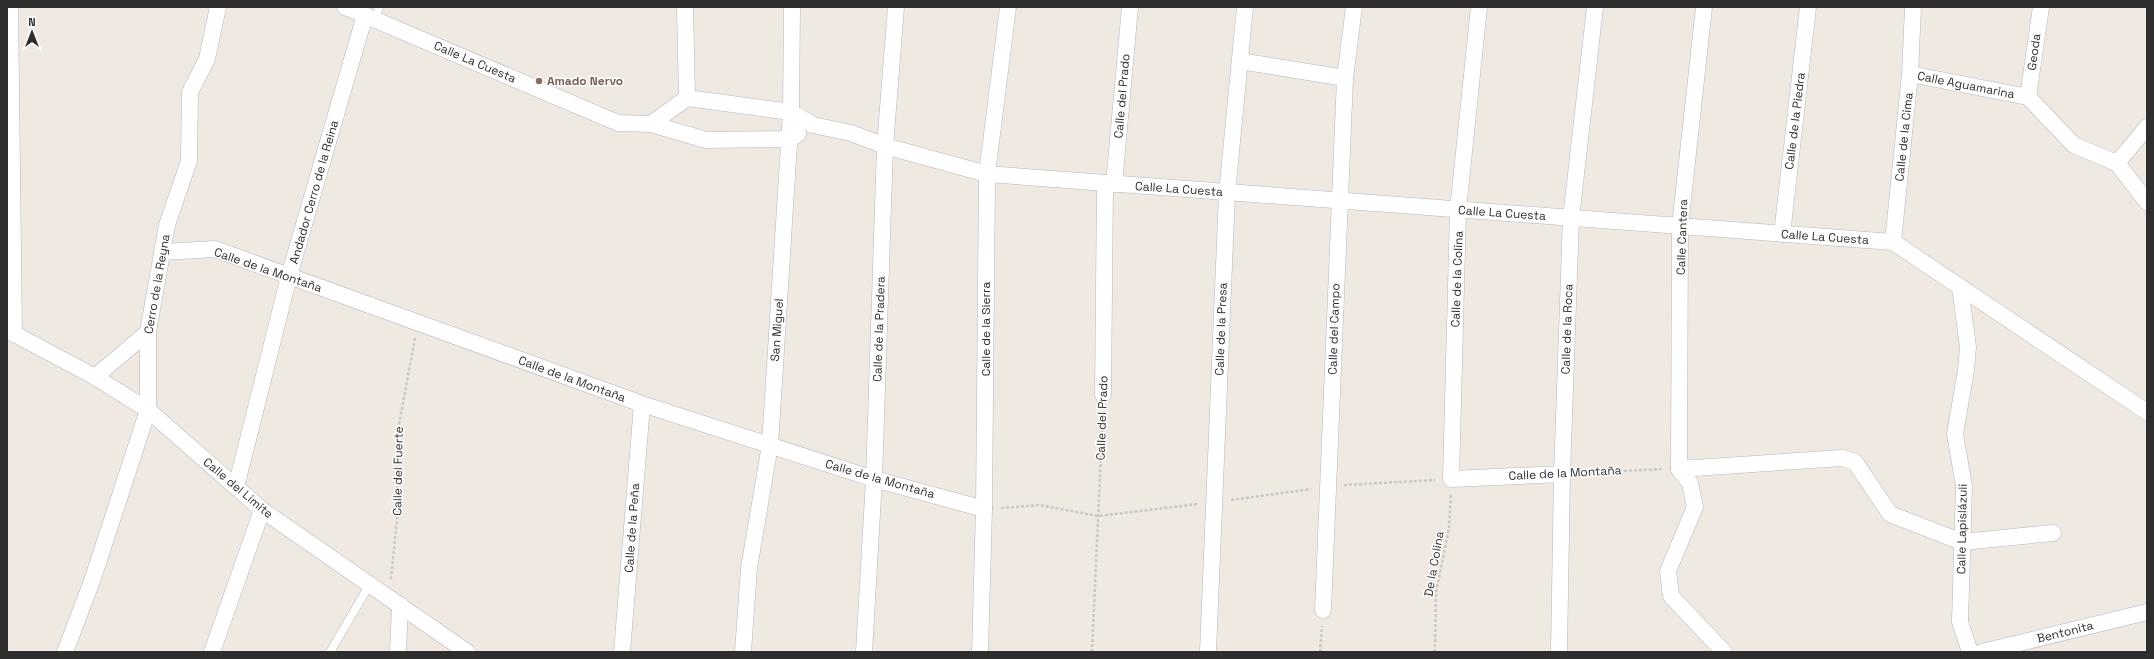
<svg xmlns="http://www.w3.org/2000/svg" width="2154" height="659" font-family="'Space Grotesk',sans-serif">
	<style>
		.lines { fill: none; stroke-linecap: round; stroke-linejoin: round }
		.lane-casing { stroke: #b4b7c1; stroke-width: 9 }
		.street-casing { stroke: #b4b7c1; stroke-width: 17 }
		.path { stroke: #c9c9c9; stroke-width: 2.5; stroke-dasharray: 3 2; stroke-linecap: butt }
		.lane { stroke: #fff; stroke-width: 8 }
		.street { stroke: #fff; stroke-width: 16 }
		.education-dot { fill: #8d6e63; stroke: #fff; stroke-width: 1.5 }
		.labels { text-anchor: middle; stroke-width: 3; stroke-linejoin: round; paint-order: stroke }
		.street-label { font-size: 12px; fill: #2e2e2e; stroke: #fff }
		.education-label { font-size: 12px; font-weight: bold; fill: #785e54; stroke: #fff; text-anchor: start }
	</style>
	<rect width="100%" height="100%" fill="#efe9e1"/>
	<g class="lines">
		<defs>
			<g id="lane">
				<polyline points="375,19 379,7"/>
				<polyline points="330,652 370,584"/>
			</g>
			<g id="street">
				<polyline points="10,7 14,334"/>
				<polyline points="345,7 618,123 651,124 687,98 791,112 813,125 851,133 885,146 987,174 1893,242 2147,412"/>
				<polyline points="685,7 687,98"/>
				<polyline points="1479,7 1458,210 1451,479 1562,474"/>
				<polyline points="1240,61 1345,78"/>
				<polyline points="1910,74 2028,97 2074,145 2117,163 2147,202"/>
				<polyline points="2028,97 2041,7"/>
				<polyline points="651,124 706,140 790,139 798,134"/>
				<polyline points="2117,163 2147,127"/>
				<polyline points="1114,184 1130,7"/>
				<polyline points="1782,234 1808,7"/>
				<polyline points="1893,242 1910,74 1913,7"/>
				<polyline points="163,252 215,249 642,404 874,479 984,509"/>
				<polyline points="1960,287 1968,347 1966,370 1955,434 1964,486 1960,622 1970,652"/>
				<polyline points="7,330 95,377 148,410 262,510 467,652"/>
				<polyline points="95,377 148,332"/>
				<polyline points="1103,395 1105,184"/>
				<polyline points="1679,469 1680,226 1704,7"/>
				<polyline points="1679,469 1842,458 1855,462 1890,514 1962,542 2053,533"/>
				<polyline points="1679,469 1690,483 1695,507 1668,571 1671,596 1724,652"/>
				<polyline points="236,487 289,276 365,15"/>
				<polyline points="1323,610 1345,78 1354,7"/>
				<polyline points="65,652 92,581 148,410 148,332 167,225 189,161 190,92 207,59 218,7"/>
				<polyline points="212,652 262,510"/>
				<polyline points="398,652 400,605"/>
				<polyline points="622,652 642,404"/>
				<polyline points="743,652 749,568 770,445 791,112 792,7"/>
				<polyline points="864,652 874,479 885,146 896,7"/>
				<polyline points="980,652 984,509 987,174 1008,7"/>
				<polyline points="1208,652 1227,193 1245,7"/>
				<polyline points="1559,652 1562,474 1571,218 1595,7"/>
				<polyline points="1982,652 2147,612"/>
			</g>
		</defs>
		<!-- lane casing -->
		<use href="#lane" class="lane-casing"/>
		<!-- street casing -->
		<use href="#street" class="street-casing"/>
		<!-- path -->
		<g class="path">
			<polyline points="1579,473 1664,469"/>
			<polyline points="1344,485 1435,480"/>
			<polyline points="1231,500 1311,489"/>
			<polyline points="1001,508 1039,505 1098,516 1198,504"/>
			<polyline points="391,579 397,519 397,435 415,338"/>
			<polyline points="1092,652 1103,411"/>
			<polyline points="1320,652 1322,626"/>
			<polyline points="1435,652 1436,593 1449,528 1451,494"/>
		</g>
		<!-- lane -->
		<use href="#lane" class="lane"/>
		<!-- street -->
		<use href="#street" class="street"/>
	</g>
	<!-- markers -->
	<circle class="education-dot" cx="539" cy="81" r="4"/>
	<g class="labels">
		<!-- street labels -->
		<g class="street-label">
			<text transform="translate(2034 52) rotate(-82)" y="4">Geoda</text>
			<text transform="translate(475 62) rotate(23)" y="4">Calle La Cuesta</text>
			<text transform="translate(1966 85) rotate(11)" y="4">Calle Aguamarina</text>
			<text transform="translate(1122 96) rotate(-85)" y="4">Calle del Prado</text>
			<text transform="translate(1795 121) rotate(-83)" y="4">Calle de la Piedra</text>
			<text transform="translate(1904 137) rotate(-84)" y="4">Calle de la Cima</text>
			<text transform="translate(1179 189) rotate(4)" y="4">Calle La Cuesta</text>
			<text transform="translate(314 192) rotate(-74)" y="4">Andador Cerro de la Reina</text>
			<text transform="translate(1502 213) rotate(4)" y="4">Calle La Cuesta</text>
			<text transform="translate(1682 237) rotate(-88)" y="4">Calle Cantera</text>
			<text transform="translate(1825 237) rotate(4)" y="4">Calle La Cuesta</text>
			<text transform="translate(268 270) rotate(19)" y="4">Calle de la Montaña</text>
			<text transform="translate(1457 279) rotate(-88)" y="4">Calle de la Colina</text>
			<text transform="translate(157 284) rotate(-80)" y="4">Cerro de la Reyna</text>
			<text transform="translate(879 329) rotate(-88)" y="4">Calle de la Pradera</text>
			<text transform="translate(986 329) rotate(-90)" y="4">Calle de la Sierra</text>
			<text transform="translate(1221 329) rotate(-88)" y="4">Calle de la Presa</text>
			<text transform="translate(1334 329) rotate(-88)" y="4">Calle del Campo</text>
			<text transform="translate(1567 329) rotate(-88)" y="4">Calle de la Roca</text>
			<text transform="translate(777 330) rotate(-86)" y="4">San Miguel</text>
			<text transform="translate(572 379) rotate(20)" y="4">Calle de la Montaña</text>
			<text transform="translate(1102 418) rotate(-88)" y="4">Calle del Prado</text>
			<text transform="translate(398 471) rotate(-89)" y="4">Calle del Fuerte</text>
			<text transform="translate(1565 473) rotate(-3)" y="4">Calle de la Montaña</text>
			<text transform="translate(880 479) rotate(16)" y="4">Calle de la Montaña</text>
			<text transform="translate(238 488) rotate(40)" y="4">Calle del Límite</text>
			<text transform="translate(632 528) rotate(-86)" y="4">Calle de la Peña</text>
			<text transform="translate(1962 529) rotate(-89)" y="4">Calle Lapislázuli</text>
			<text transform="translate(1434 564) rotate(-80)" y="4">De la Colina</text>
			<text transform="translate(2065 632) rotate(-14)" y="4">Bentonita</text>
		</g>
		<!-- education labels -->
		<g class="education-label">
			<text x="547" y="85">Amado Nervo</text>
		</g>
	</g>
	<!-- border -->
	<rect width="2154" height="659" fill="none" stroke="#2e2e2e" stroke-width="16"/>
	<!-- north arrow -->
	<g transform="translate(32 32)" stroke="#ffffff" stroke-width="3" paint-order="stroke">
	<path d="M0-3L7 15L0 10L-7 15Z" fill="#2e2e2e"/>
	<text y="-6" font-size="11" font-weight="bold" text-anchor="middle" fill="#2e2e2e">N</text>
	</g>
</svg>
